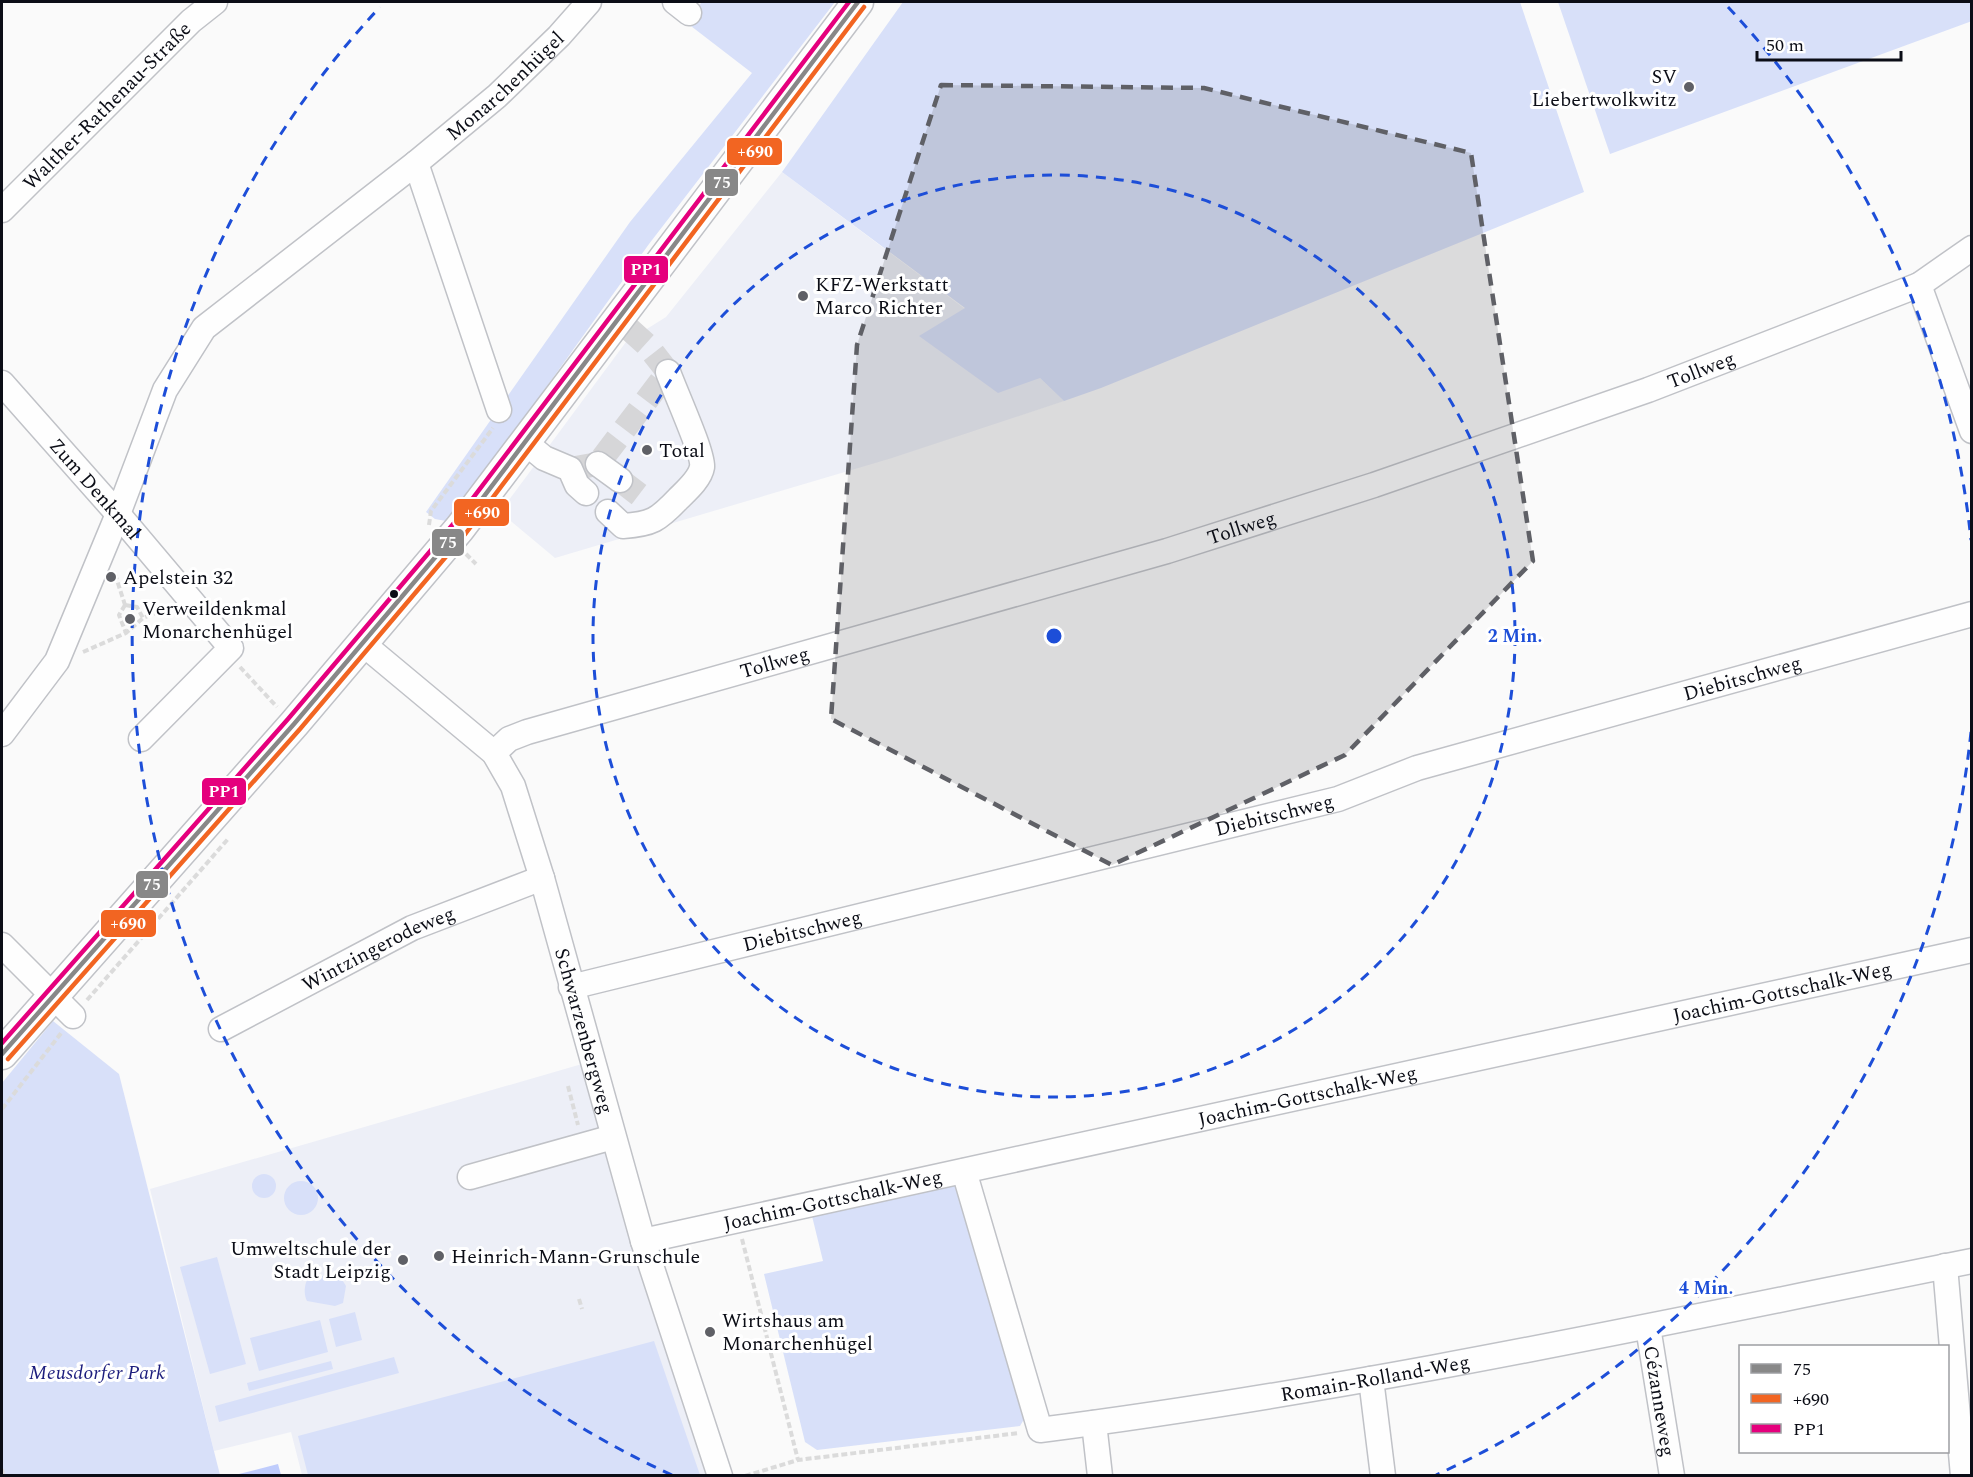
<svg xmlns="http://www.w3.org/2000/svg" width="1973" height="1477" font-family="Spectral,serif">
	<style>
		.built { fill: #edeff7 }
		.green { fill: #d8e0f9 }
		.water { fill: #bfccfc }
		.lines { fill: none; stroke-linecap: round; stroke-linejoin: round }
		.minor-tunnel { stroke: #d6d6d8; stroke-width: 24; stroke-dasharray: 24 12; stroke-linecap: butt }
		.minor-casing { stroke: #c0c2c7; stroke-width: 27 }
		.major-casing { stroke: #c0c2c7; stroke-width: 33 }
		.path { stroke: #dbdbdb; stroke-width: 4; stroke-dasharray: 6 3; stroke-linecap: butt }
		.minor { stroke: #fefefe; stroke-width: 24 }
		.major { stroke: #fefefe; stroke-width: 30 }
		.bus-1-casing { stroke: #fff; stroke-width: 9 }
		.bus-2-casing { stroke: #fff; stroke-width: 9 }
		.bus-3-casing { stroke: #fff; stroke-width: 9 }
		.bus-1 { stroke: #888; stroke-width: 4.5 }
		.bus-2 { stroke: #f26522; stroke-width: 4.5 }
		.bus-3 { stroke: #e5007d; stroke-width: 4.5 }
		.marked { fill: #5f6066; fill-opacity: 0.2; stroke: #5f6066; stroke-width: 4.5; stroke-dasharray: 12 8; stroke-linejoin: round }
		.ring { fill: none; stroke: #1d4ed8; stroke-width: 3; stroke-dasharray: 10 8 }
		.poi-dot { fill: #5f6066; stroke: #fff; stroke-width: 2 }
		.bus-dot { fill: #0b0d16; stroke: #fff; stroke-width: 2 }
		.labels { text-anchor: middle; stroke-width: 6; stroke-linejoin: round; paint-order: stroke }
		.poi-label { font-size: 20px; fill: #0b0d16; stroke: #fff; text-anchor: start }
		.street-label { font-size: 20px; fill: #0b0d16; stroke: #fff }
		.park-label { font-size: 20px; font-style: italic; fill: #1c1d7d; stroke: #fff }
		.centre { fill: #1d4ed8; stroke: #fff; stroke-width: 3 }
		.ring-label { font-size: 18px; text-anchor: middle; font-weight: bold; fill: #1d4ed8; stroke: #fff; stroke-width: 6; stroke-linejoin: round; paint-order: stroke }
		.line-badge { stroke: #fff; stroke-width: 2 }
		.badge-label { font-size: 16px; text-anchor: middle; font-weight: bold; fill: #fff }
	</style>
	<rect width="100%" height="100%" fill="#fafafa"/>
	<!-- built -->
	<g class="built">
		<polygon points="782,172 965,309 920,336 1040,378 1064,401 892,458 555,558 500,512 626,342 666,317"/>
		<polygon points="582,1064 710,1476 302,1475 291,1432 214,1451 150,1189"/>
	</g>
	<!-- green -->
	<g class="green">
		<polygon points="699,2 835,2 649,244 456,513 446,521 435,519 426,512 630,222 752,73 687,23 701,3"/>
		<polygon points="903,2 1520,2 1584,192 1101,388 1064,401 1040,378 998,393 919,336 965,308 782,172"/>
		<polygon points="1558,2 1971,2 1972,21 1610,154"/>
		<polygon points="53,1021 119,1074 220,1475 2,1475 2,1083"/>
		<circle cx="264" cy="1186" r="12"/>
		<circle cx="301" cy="1198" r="17"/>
		<polygon points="952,1182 963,1193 1027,1414 1020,1426 817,1450 805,1442 764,1274 823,1261 812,1216"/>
		<polygon points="217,1257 246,1364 210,1374 180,1267"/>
		<path d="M312,1275L341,1278L346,1286L343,1303L335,1306L307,1301C303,1294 304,1279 312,1275Z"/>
		<polygon points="355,1312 362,1340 336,1347 329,1319"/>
		<polygon points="320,1320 328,1352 259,1371 250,1338"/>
		<polygon points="654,1341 700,1475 308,1475 298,1436"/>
		<polygon points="394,1357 399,1373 219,1422 215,1406"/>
		<polygon points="331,1361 333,1369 249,1391 247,1383"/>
	</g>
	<!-- water -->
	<polygon class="water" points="278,1464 281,1475 235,1475"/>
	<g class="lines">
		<!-- minor-tunnel -->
		<g class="minor-tunnel">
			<polyline points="570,469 598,464 668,372 647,345 618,319"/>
			<polyline points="620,480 646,500"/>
		</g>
		<defs>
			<g id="minor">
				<polyline points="675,2 689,13"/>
				<polyline points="416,163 499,410"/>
				<path id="s1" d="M2,210L191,21L215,2"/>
				<polyline points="1919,285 1972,431"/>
				<path id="s2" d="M2,383L118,514L231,648L141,739"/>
				<polyline points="526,443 544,458 570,469 577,485 586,493"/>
				<polyline points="598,464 620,480"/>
				<path d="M608,512L623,526C652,524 658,520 678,499C686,491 700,479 702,467C704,455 674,389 668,372"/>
				<path id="s3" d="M362,643L494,753L513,786L542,878L643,1241L720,1476"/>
				<path id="s4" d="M2,734L57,661L118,514L165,390L204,328L416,163L497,96L559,36L589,2"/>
				<path id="s5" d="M494,753L509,739L527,732L1167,551L1374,485L1648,390L1919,285L1972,248"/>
				<polyline points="2,945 73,1016"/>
				<path id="s6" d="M571,987L1338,799L1417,768L1972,614"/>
				<path id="s7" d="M221,1029L412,928L542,878"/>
				<path id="s8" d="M964,1171L1040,1430C1353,1390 1662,1323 1972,1261"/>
				<polyline points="470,1177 613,1137"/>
				<path id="s9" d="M643,1241L1972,950"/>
				<polyline points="1945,1266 1963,1476"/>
				<path id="s10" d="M1648,1327L1672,1476"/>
				<polyline points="1371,1379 1383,1476"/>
				<polyline points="1094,1423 1100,1476"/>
			</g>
			<polyline id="major" points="2,1054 294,724 460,528 858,2"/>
		</defs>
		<!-- minor casing -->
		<use href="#minor" class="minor-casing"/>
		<!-- major casing -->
		<use href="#major" class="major-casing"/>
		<!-- path -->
		<g class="path">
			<polyline points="429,525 431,511 493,428"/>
			<polyline points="466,554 476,564"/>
			<polyline points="115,574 125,605"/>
			<polyline points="125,605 119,615 126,633"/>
			<polyline points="125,605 137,607 143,618"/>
			<polyline points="83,652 126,633 143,618 171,607"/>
			<polyline points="240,667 277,707"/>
			<polyline points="87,1000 228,839"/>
			<polyline points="568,1086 578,1125"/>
			<polyline points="2,1109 62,1032"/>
			<polyline points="742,1239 798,1460"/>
			<polyline points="579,1299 582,1309"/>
			<polyline points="2,1469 3,1476"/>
			<polyline points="745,1476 798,1460 1019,1433"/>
		</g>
		<!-- minor -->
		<use href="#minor" class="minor"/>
		<!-- major -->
		<use href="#major" class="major"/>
		<defs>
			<polyline id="bus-1" points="2,1054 294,724 460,528 858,2"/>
			<polyline id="bus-2" points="8,1059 300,729 466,533 864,7"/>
			<polyline id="bus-3" points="2,1043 288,719 454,523 849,2"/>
		</defs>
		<!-- bus-1 casing -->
		<use href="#bus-1" class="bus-1-casing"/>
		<!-- bus-2 casing -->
		<use href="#bus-2" class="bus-2-casing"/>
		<!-- bus-3 casing -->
		<use href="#bus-3" class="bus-3-casing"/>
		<!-- bus-1 -->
		<use href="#bus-1" class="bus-1"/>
		<!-- bus-2 -->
		<use href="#bus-2" class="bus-2"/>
		<!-- bus-3 -->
		<use href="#bus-3" class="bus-3"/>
	</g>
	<!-- marked area -->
	<path class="marked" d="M941,85L1204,88L1471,153L1533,561L1345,755L1112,865L831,719L857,345Z"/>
	<!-- distance rings -->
	<g class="ring">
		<circle cx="1054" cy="636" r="461"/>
		<path d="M1971 732A922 922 0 0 1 1436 1475M672 1475A922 922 0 0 1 380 7M1728 7A922 922 0 0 1 1971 540"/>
	</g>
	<!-- markers -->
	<g class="poi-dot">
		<circle cx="1689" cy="87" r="6"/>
		<circle cx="803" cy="296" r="6"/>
		<circle cx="647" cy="450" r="6"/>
		<circle cx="111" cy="577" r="6"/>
		<circle cx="130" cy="619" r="6"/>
		<circle cx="439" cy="1256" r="6"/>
		<circle cx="403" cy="1260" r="6"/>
		<circle cx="710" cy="1332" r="6"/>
	</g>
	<circle class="bus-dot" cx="394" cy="594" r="5"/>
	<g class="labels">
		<!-- poi labels -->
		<g class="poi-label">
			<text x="1677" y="83" text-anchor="end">SV<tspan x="1677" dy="23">Liebertwolkwitz</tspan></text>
			<text x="815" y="291">KFZ-Werkstatt<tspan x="815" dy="23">Marco Richter</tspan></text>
			<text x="659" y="457">Total</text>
			<text x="123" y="584">Apelstein 32</text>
			<text x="142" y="615">Verweildenkmal<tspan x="142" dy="23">Monarchenhügel</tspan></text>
			<text x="391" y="1255" text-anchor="end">Umweltschule der<tspan x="391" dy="23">Stadt Leipzig</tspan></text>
			<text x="451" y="1263">Heinrich-Mann-Grunschule</text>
			<text x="722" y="1327">Wirtshaus am<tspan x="722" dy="23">Monarchenhügel</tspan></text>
		</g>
		<!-- street labels -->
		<g class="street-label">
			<text dy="7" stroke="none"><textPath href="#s4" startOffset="843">Monarchenhügel</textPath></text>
			<text dy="7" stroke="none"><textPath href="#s1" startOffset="148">Walther-Rathenau-Straße</textPath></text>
			<text dy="7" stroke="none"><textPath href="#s5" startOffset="1269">Tollweg</textPath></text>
			<text dy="7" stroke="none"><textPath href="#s2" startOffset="141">Zum Denkmal</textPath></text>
			<text dy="7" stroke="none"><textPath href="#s5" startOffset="783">Tollweg</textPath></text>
			<text dy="7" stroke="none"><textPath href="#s5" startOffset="297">Tollweg</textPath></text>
			<text dy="7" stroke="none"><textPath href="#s6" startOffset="1212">Diebitschweg</textPath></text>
			<text dy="7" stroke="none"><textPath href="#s6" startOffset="724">Diebitschweg</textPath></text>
			<text dy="7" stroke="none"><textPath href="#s6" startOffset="238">Diebitschweg</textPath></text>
			<text dy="7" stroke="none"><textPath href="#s7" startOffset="177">Wintzingerodeweg</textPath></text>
			<text dy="7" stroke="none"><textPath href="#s9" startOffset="1166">Joachim-Gottschalk-Weg</textPath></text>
			<text dy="7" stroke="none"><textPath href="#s3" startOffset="465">Schwarzenbergweg</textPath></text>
			<text dy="7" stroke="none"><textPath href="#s9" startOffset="680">Joachim-Gottschalk-Weg</textPath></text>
			<text dy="7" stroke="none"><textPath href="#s9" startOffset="194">Joachim-Gottschalk-Weg</textPath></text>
			<text dy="7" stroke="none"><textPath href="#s8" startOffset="609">Romain-Rolland-Weg</textPath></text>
			<text dy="7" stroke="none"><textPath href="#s10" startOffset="75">Cézanneweg</textPath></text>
		</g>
		<!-- park labels -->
		<g class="park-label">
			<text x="97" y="1379">Meusdorfer Park</text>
		</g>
	</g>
	<circle cx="1054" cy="636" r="9" class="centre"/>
	<g class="ring-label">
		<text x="1515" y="642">2 Min.</text>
		<text x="1706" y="1294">4 Min.</text>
	</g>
	<g class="line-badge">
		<rect x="726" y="137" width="57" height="29" rx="6" fill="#f26522"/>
		<rect x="704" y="168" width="35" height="29" rx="6" fill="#888"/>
		<rect x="623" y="255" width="46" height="29" rx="6" fill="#e5007d"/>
		<rect x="453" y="498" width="57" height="29" rx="6" fill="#f26522"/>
		<rect x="431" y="528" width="34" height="29" rx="6" fill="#888"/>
		<rect x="201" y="777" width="46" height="29" rx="6" fill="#e5007d"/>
		<rect x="135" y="870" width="34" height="29" rx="6" fill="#888"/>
		<rect x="100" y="909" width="57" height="29" rx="6" fill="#f26522"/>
	</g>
	<g class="badge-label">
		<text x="755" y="157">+690</text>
		<text x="722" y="188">75</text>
		<text x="646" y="275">PP1</text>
		<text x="482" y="518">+690</text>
		<text x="448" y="548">75</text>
		<text x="224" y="797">PP1</text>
		<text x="152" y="890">75</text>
		<text x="128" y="929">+690</text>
	</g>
	<!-- border -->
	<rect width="1973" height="1477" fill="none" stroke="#0b0d16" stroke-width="6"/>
	<!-- legend -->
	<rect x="1739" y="1345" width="210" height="108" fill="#ffffff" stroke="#9d9ea2" stroke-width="1.5"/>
	<rect x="1751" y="1364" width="30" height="9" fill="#888888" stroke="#9d9ea2" stroke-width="1.5"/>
	<text x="1793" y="1375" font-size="18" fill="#0b0d16">75</text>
	<rect x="1751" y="1394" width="30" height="9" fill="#f26522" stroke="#9d9ea2" stroke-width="1.5"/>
	<text x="1793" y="1405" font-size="18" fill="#0b0d16">+690</text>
	<rect x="1751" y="1424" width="30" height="9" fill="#e5007d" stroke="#9d9ea2" stroke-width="1.5"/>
	<text x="1793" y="1435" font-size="18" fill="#0b0d16">PP1</text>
	<!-- scale -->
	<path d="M1757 51v9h144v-9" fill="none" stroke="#0b0d16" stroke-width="3"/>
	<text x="1766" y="51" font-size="18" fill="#0b0d16" stroke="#ffffff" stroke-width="4.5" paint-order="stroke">50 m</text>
</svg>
